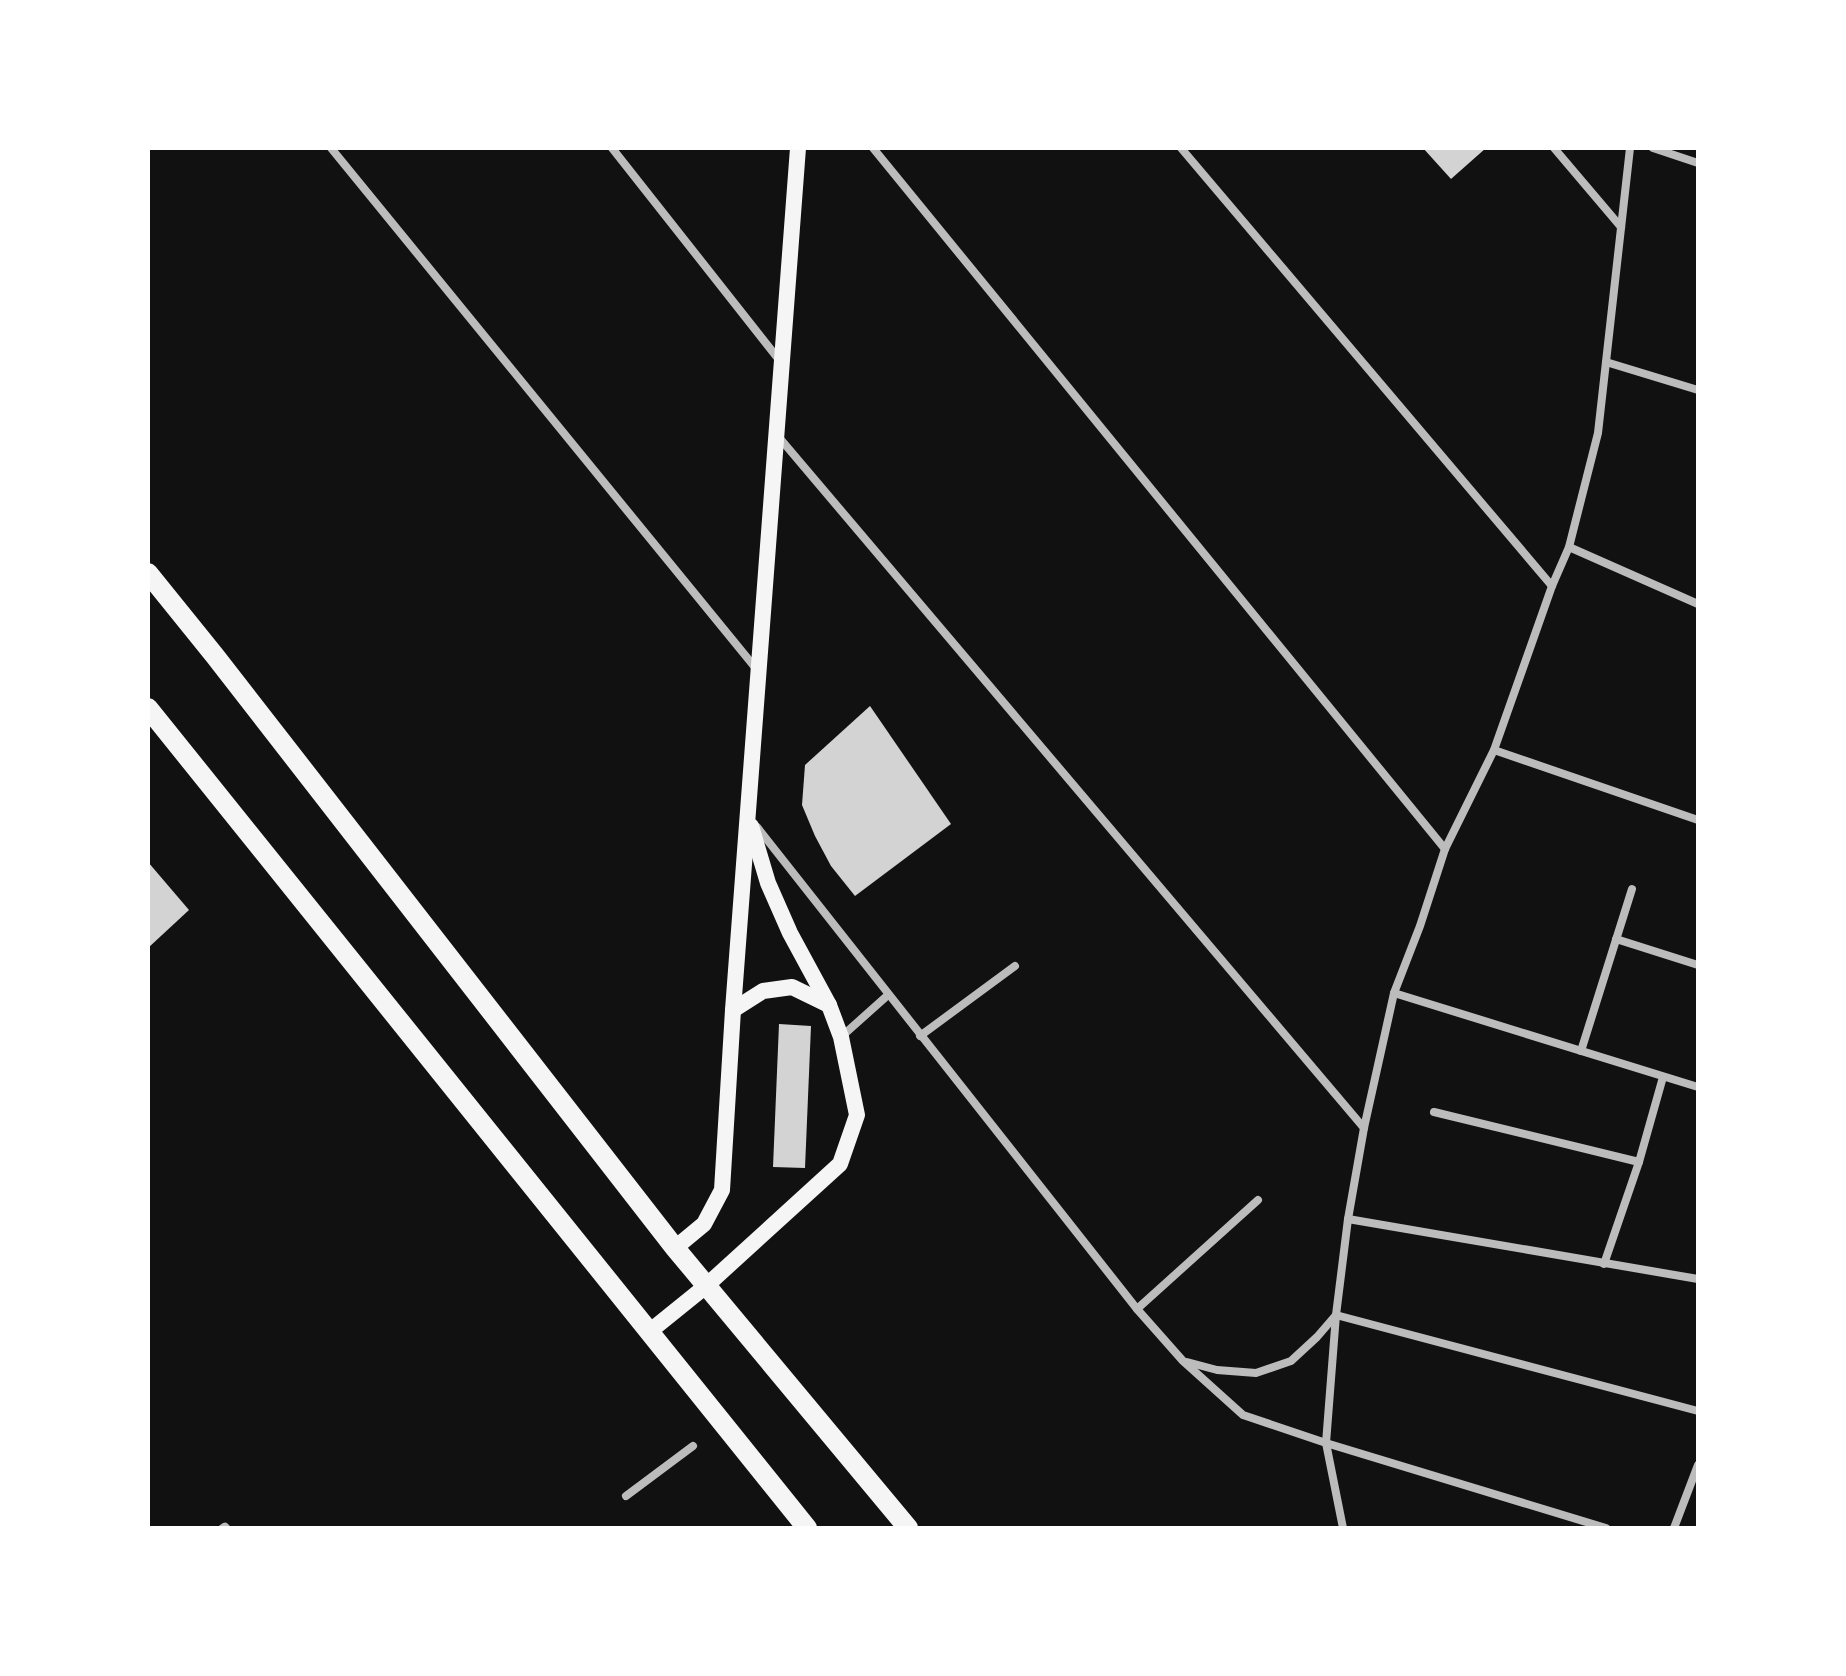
<svg xmlns="http://www.w3.org/2000/svg" width="1846" height="1676" font-family="'Space Grotesk',sans-serif">
	<style>
		.building { fill: #d3d3d3 }
		.lines { fill: none; stroke-linecap: round; stroke-linejoin: round }
		.pedestrian { stroke: #bcbcbc; stroke-width: 7 }
		.minor { stroke: #bcbcbc; stroke-width: 8 }
		.secondary { stroke: #f5f5f5; stroke-width: 16 }
		.primary { stroke: #f5f5f5; stroke-width: 20 }
	</style>
	<rect width="100%" height="100%" fill="#111"/>
	<!-- building -->
	<g class="building">
		<polygon points="1423,148 1486,148 1451,179"/>
		<polygon points="870,706 951,824 855,896 831,866 815,836 802,805 805,765"/>
		<polygon points="148,862 189,910 148,948"/>
		<polygon points="779,1024 811,1026 805,1168 773,1167"/>
	</g>
	<g class="lines">
		<!-- pedestrian -->
		<polyline class="pedestrian" points="222,1528 225,1526 227,1528"/>
		<!-- minor -->
		<g class="minor">
			<polyline points="331,148 758,671"/>
			<polyline points="612,148 780,361"/>
			<polyline points="873,148 1445,849"/>
			<polyline points="1181,148 1552,586"/>
			<polyline points="1554,148 1621,227"/>
			<polyline points="1653,148 1698,163"/>
			<polyline points="1606,362 1698,390"/>
			<polyline points="777,435 1364,1128"/>
			<polyline points="1569,547 1698,604"/>
			<polyline points="1494,750 1698,820"/>
			<polyline points="757,827 1137,1309 1183,1361 1243,1415 1326,1443 1606,1528"/>
			<polyline points="1616,939 1698,965"/>
			<polyline points="1394,993 1698,1087"/>
			<polyline points="920,1036 1015,966"/>
			<polyline points="841,1037 888,995"/>
			<polyline points="1581,1051 1632,889"/>
			<polyline points="1434,1112 1639,1162 1663,1077"/>
			<polyline points="1348,1219 1698,1279"/>
			<polyline points="1604,1264 1639,1162"/>
			<polyline points="1137,1309 1258,1200"/>
			<polyline points="1187,1362 1217,1370 1256,1373 1291,1361 1317,1337 1336,1315 1698,1411"/>
			<polyline points="626,1496 693,1446"/>
			<polyline points="1343,1528 1326,1443 1336,1315 1348,1219 1364,1128 1394,993 1420,926 1445,849 1494,750 1552,586 1569,547 1598,433 1630,148"/>
			<polyline points="1674,1528 1698,1465"/>
		</g>
		<!-- secondary -->
		<g class="secondary">
			<polyline points="733,1010 763,991 792,987 829,1005"/>
			<polyline points="675,1248 704,1224 722,1190 733,1010 798,148"/>
			<polyline points="649,1332 706,1286 840,1164 857,1115 841,1037 829,1005 790,933 768,883 751,826"/>
		</g>
		<!-- primary -->
		<g class="primary">
			<polyline points="148,573 215,656 675,1248 908,1528"/>
			<polyline points="148,708 807,1528"/>
		</g>
	</g>
	<!-- border -->
	<rect width="1846" height="1676" fill="none" stroke="#ffffff" stroke-width="300"/>
</svg>
